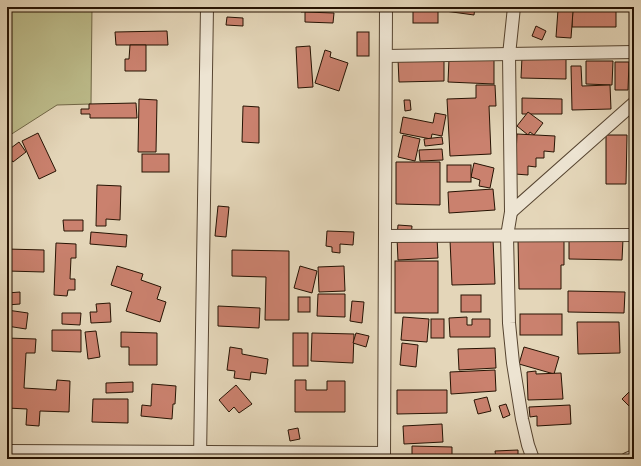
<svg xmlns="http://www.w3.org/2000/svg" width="641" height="466" font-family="'Libre Bodoni',serif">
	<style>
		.green { fill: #bcbb8a; stroke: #716746 }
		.building { fill: #ca816e; stroke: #261303 }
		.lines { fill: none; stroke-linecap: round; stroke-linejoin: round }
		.minor-casing { stroke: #564430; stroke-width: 14 }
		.minor { stroke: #ede4d2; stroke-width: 12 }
	</style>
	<rect width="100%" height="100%" fill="#e4d6b9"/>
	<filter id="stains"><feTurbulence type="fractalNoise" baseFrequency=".005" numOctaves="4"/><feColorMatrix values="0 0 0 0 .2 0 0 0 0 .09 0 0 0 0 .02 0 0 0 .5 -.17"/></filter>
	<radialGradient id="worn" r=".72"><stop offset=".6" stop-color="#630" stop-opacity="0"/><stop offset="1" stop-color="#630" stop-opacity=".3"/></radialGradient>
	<!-- green -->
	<polygon class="green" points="7,7 92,7 91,104 57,105 7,137"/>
	<!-- building -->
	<g class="building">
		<polygon points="301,7 324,7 324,11 301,12"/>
		<rect x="413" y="7" width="25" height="16"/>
		<polygon points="446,7 475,7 474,15 445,11"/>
		<polygon points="573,7 616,7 616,27 572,27"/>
		<polygon points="558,10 573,11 571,38 556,37"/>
		<polygon points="305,12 334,13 333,23 305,22"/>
		<polygon points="227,17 243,18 243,26 226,25"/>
		<polygon points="536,26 546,31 542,40 532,36"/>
		<polygon points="167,31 168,45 116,45 115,32"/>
		<rect x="357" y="32" width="12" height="24"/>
		<polygon points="130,45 146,45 146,71 125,71 125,59 129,59"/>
		<polygon points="310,46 313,87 298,88 296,47"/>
		<polygon points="325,50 331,52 330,57 348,63 339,91 315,83"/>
		<polygon points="522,57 566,58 566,79 521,78"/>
		<polygon points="444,58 444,81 399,82 398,59"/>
		<polygon points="449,59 494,60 494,84 448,82"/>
		<polygon points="586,61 613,61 612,85 586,84"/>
		<polygon points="615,62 629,62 628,90 615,90"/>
		<polygon points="571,66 581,66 582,86 610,85 611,109 572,110"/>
		<polygon points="476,85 495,85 496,106 489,106 491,154 450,156 447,99 476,98"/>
		<polygon points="522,98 562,99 562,114 522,114"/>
		<polygon points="139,99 157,100 156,152 138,152"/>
		<polygon points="404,100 410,100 411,110 405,111"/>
		<polygon points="136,103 137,118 90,118 90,114 81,114 81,109 89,109 89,104"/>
		<polygon points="243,106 259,107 259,143 242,142"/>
		<polygon points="528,112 543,123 534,135 530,132 528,135 517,126"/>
		<polygon points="435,113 446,115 442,136 432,134 431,139 400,133 403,117 433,123"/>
		<polygon points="38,133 56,171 39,179 22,141"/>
		<polygon points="517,134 555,136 554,152 544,151 544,158 536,158 536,167 528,166 528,175 515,174"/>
		<polygon points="403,135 420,139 415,161 398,157"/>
		<polygon points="606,135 627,135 626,184 606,184"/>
		<polygon points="442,137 443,144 425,146 424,139"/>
		<polygon points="19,142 26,152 13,162 7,154 7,151"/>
		<polygon points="442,149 443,160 420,161 419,150"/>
		<rect x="142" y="154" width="27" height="18"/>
		<polygon points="396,162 440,162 440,205 396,204"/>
		<polygon points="474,163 494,168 490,188 479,186 480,180 471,177"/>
		<rect x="447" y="165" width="24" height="17"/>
		<polygon points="97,185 121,186 120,220 106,219 106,226 96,226"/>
		<polygon points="493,189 495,210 449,213 448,192"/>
		<polygon points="218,206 229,207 226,237 215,236"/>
		<polygon points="63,220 83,220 83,231 64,231"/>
		<polygon points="398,225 412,226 411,238 397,237"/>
		<polygon points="327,231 354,232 353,245 340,244 340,253 332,252 332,247 326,246"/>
		<polygon points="91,232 127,235 126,247 90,244"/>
		<polygon points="437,237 438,258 398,260 397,238"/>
		<polygon points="569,238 623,239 622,260 569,259"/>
		<polygon points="493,239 495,284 452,285 450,240"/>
		<polygon points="518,239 564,239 564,265 561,265 561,289 519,289"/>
		<polygon points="56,243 76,244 76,258 71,258 70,279 75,279 75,290 68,290 67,296 54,295"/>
		<polygon points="7,249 44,250 44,272 7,271"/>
		<polygon points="232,250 289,251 289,320 265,320 266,277 232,276"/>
		<rect x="395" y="261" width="43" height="52"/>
		<polygon points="117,266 143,274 141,280 161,287 157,299 166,302 160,322 126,311 132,292 111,285"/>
		<polygon points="300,266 317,271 312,293 294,288"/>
		<polygon points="344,266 345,291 319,292 318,267"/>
		<polygon points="568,291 625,292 624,313 568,312"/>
		<polygon points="20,292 20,304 7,305 7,293"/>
		<polygon points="318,294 345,294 345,317 317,316"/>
		<rect x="461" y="295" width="20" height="17"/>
		<rect x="298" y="297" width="12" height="15"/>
		<polygon points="352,301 364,302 362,323 350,321"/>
		<polygon points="110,303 111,322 91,323 90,312 97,312 96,304"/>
		<polygon points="218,306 260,308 259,328 218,326"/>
		<polygon points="7,310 28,313 26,329 7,326"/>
		<polygon points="62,313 81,313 80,325 62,324"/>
		<rect x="520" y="314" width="42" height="21"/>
		<polygon points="403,317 429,319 427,342 401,340"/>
		<polygon points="467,317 467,325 472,325 472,319 490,319 490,337 450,337 449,318"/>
		<rect x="431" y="319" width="13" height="19"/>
		<polygon points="577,322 619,322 620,353 578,354"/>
		<polygon points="52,330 81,330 81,352 52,351"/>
		<polygon points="96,331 100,357 88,359 85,332"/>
		<polygon points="121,332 157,333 157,365 129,365 129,347 121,347"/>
		<rect x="293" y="333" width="15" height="33"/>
		<polygon points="312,333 354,334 353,363 311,361"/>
		<polygon points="356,333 369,336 366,347 353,343"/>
		<polygon points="7,338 36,339 35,353 26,353 24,388 56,390 57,380 70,381 69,412 40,411 39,426 26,425 27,409 7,408"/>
		<polygon points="402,343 418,345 416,367 400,365"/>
		<polygon points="230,347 242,349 242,354 268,359 266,374 251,372 250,380 234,378 235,371 227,370"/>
		<polygon points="524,347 559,357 554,374 519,364"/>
		<polygon points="495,348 496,368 459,370 458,349"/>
		<polygon points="495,370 496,391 451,394 450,372"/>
		<polygon points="536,371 536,374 561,373 563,399 528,400 527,372"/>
		<polygon points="295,380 306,380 306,390 327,390 327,381 345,381 345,412 295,412"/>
		<polygon points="133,382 133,392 106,393 106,383"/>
		<polygon points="152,384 176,386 175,404 173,404 172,419 141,416 142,405 151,406"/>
		<polygon points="236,385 252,404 239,413 234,407 229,412 219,400"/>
		<polygon points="634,387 634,411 622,399"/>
		<polygon points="397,390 447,390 447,413 397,414"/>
		<polygon points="487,397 491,411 478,414 474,400"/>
		<polygon points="93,399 128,399 128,423 92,422"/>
		<polygon points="506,404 510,415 503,418 499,406"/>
		<polygon points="570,405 571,424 537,426 537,416 530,417 529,407"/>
		<polygon points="442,424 443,442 404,444 403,426"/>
		<polygon points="298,428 300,439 290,441 288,430"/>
		<polygon points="412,446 452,447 452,459 412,459"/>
		<polygon points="518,450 518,459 496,459 495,451"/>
	</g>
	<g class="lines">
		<defs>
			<g id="minor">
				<polyline points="514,7 509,55 511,212 507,236 509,323 513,363 522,419 528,445 533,459"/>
				<polyline points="386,56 634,52"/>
				<polyline points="511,212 634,103"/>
				<polyline points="385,236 634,235"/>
				<polyline points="7,451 384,453"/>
				<polyline points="200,459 207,7"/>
				<polyline points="384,459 386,7"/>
				<polyline points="627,459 634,456"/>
			</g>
		</defs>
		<!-- minor casing -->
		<use href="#minor" class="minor-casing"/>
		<!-- minor -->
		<use href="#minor" class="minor"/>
	</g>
	<!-- margin -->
	<rect width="641" height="466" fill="none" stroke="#e4d6b9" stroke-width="24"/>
	<rect x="8" y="8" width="625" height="450" fill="none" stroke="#261303" stroke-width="2"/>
	<rect x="12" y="12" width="617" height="442" fill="none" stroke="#261303"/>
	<rect width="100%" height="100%" filter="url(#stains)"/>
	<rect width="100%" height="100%" fill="url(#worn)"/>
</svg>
